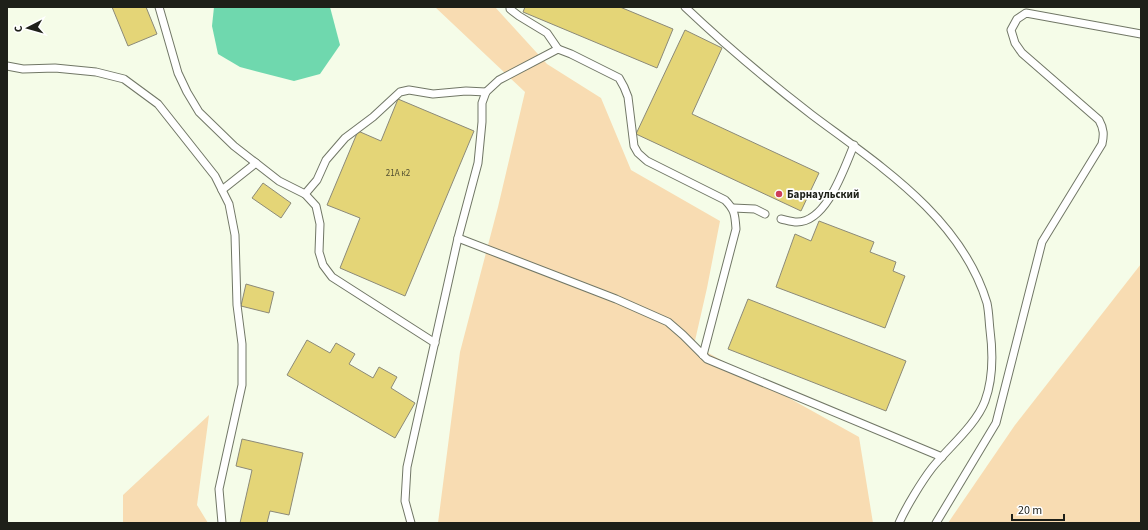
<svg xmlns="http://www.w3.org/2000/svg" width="1148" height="530" font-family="'Source Sans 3',sans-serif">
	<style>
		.green { fill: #f8dcb2 }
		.water { fill: #6fd8ae }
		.building { fill: #e4d577; stroke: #8c8a78 }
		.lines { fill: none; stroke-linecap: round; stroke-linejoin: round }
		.service-casing { stroke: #717766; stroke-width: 9 }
		.service { stroke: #fff; stroke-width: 7 }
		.poi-dot { fill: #cd3d59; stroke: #fff; stroke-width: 1.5 }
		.labels { text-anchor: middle; stroke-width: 3.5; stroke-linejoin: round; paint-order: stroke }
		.number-label { font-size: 9px; fill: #504d30 }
		.poi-label { font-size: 11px; font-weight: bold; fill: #1e2019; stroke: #fff; text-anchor: start }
	</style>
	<rect width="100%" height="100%" fill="#f5fce8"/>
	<!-- green -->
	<g class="green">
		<polygon points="435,7 495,7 547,64 601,98 631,170 720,221 707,288 694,345 859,437 873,523 438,523 460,352 498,207 525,92"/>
		<polygon points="1141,264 1141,523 948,523 1015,425"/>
		<polygon points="209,415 197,505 208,523 123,523 123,495"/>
	</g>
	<!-- water -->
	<polygon class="water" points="214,7 330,7 340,45 320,74 294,81 240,67 218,54 212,26"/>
	<!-- building -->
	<g class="building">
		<polygon points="112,7 146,7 157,34 128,46"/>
		<polygon points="525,7 620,7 673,29 657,68 523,12"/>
		<polygon points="685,30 722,48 692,114 819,173 801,211 636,134"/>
		<polygon points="398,99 474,131 405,296 340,268 360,218 327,205 358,131 381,141"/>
		<polygon points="263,183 291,203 281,218 252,198"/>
		<polygon points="819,221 874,242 870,252 896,262 893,271 905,276 885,328 776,287 795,234 811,241"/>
		<polygon points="246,284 274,292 269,313 241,306"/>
		<polygon points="748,299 906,361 886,411 728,349"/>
		<polygon points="307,340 330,353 336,343 355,354 349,364 373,378 379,367 397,377 391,388 415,403 395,438 287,375"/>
		<polygon points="242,439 303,453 289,515 270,511 267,523 240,523 252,470 236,466"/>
	</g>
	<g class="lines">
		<defs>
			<g id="service">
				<polyline points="159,7 178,73 187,92 199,112 234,146 279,181 305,194 316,206 320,224 319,252 323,265 332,277 435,343"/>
				<polyline points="510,7 510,9 519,16 547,33 558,49"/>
				<path d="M685,7C725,45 768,81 812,115C880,166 961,217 987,303C989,312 989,322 990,330C993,353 993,379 985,401C976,425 948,448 932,468C922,481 906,507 899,523"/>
				<polyline points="7,66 23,69 55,68 96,72 124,79 158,104 215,176 229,204 235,235 237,305 242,344 242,385 219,489 222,523"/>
				<polyline points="222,190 256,163"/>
				<polyline points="305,194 317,180 326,160 345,138 373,117 400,92 409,90 433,94 466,91 486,92"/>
				<polyline points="733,208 755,209 765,214"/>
				<path d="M781,219C786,220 792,222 797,222C827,222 844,168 854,145"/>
				<polyline points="458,238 616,299 668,322 683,335 707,359 942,457"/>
				<path d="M411,523L405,501L407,467L458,238L478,163L482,122V103L486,92L499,80L558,49L571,54L619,78L624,87L628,97L634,146L638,153L647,161L725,200C735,210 735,215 736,229L703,355"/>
				<path d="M936,523L996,423L1042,242L1102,144C1104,135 1104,129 1099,120L1022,53L1015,43L1011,30L1017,19L1026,13L1141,34"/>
			</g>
		</defs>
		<!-- service casing -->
		<use href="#service" class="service-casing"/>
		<!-- service -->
		<use href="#service" class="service"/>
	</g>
	<!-- markers -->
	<circle class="poi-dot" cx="779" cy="194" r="4"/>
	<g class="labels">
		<!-- number labels -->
		<g class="number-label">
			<text x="398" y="176">21А к2</text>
		</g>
		<!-- poi labels -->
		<g class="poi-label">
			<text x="787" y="198">Барнаульский</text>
		</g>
	</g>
	<!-- border -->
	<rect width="1148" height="530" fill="none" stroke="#1e2019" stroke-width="16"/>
	<!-- north arrow -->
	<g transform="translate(28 28) rotate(264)" stroke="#ffffff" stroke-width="3" paint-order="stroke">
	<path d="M0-3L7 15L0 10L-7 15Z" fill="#1e2019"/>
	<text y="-6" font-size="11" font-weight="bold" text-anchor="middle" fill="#1e2019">С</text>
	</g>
	<!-- scale -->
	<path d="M1012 514v6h52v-6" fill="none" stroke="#1e2019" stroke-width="2"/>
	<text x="1018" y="514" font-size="12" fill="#1e2019" stroke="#ffffff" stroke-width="3" paint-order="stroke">20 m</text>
</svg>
